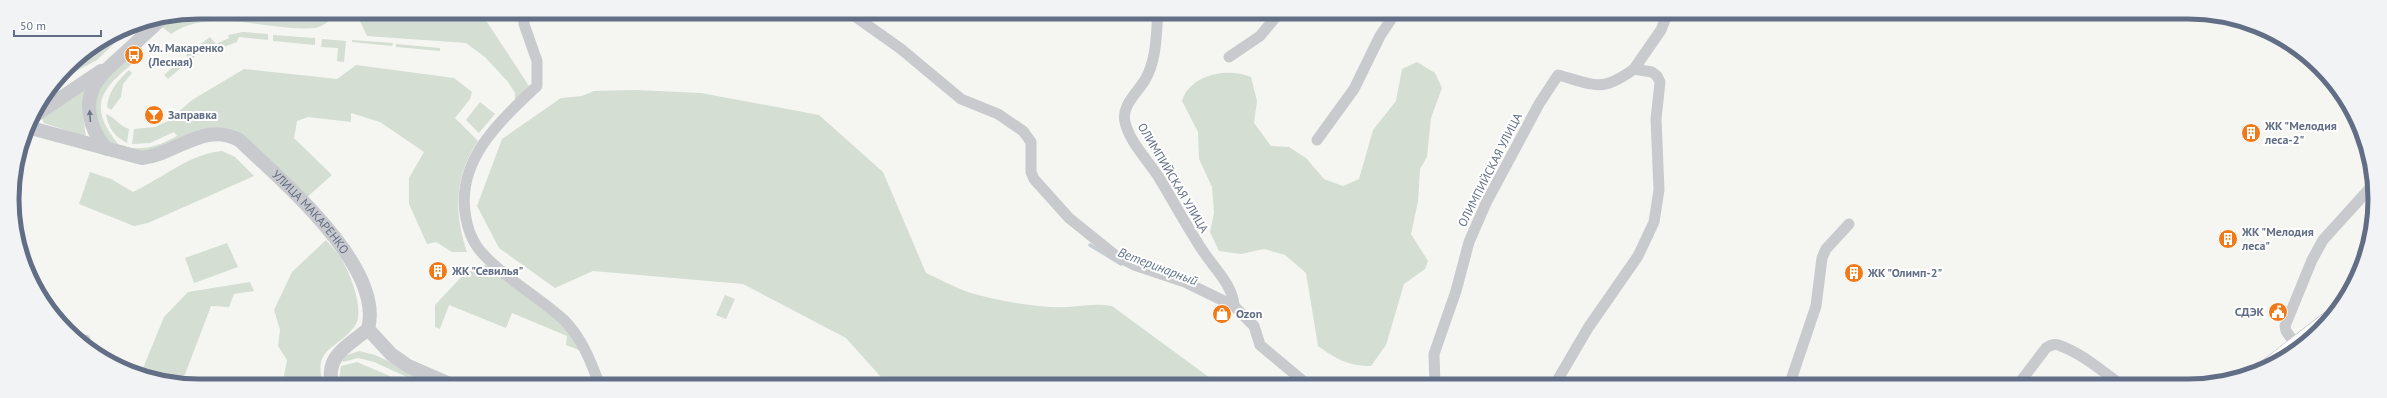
<svg xmlns="http://www.w3.org/2000/svg" width="2387" height="398" font-family="'PT Sans',sans-serif">
	<style>
		.green { fill: #d4ded2 }
		.lines { fill: none; stroke-linecap: round; stroke-linejoin: round }
		.stream { stroke: #c6cdd4; stroke-width: 3.5 }
		.secondary-casing { stroke: #b9bcc2; stroke-width: 17 }
		.minor { stroke: #c8cace; stroke-width: 11 }
		.tertiary { stroke: #c8cace; stroke-width: 14 }
		.secondary { stroke: #fff; stroke-width: 16 }
		.oneway { fill: #6c778c }
		.labels { text-anchor: middle; stroke-width: 4; stroke-linejoin: round; paint-order: stroke }
		.poi-label { font-size: 12px; font-weight: bold; fill: #626e85; stroke: #fff; text-anchor: start }
		.street-label { font-size: 12px; fill: #626e85; stroke: #fff }
		.water-label { font-size: 13px; font-style: italic; fill: #637689; stroke: #fff }
		.rim { fill: none; stroke: #626e85; stroke-width: 5 }
	</style>
	<rect width="100%" height="100%" fill="#f5f6f2"/>
	<!-- green -->
	<g class="green">
		<path d="M199,12H461L485,19L529,86L515,104V93L508,82L485,57L466,43L367,36L357,15L341,12C334,17 323,27 315,28C268,32 213,6 171,34L161,26L172,17Z"/>
		<polygon points="133,25 97,60 56,82 67,67 128,26"/>
		<polygon points="243,32 268,34 268,40 239,37 237,42 213,51 208,45 190,61 186,55 210,37 216,44 229,38 228,35"/>
		<polygon points="273,35 315,38 315,45 273,41"/>
		<polygon points="322,39 346,41 344,62 337,61 338,48 321,47"/>
		<polygon points="352,40 393,43 392,46 352,42"/>
		<polygon points="396,44 440,48 440,51 396,47"/>
		<path d="M127,58L138,59C103,88 85,103 119,145L126,146L125,152L110,148C105,139 96,128 94,118C87,92 111,74 127,58Z"/>
		<polygon points="182,59 185,64 168,79 164,75"/>
		<path d="M1417,62L1435,73L1442,88L1431,118L1427,157L1420,169L1418,201L1411,234L1428,261L1425,269L1404,284L1386,345L1371,366C1348,366 1336,359 1318,346L1306,273L1285,255L1264,249L1241,254L1219,251L1210,232L1214,213L1212,187L1199,159L1198,132L1182,101C1190,74 1228,67 1251,77L1257,101L1254,123L1271,146L1289,147L1306,158L1324,179L1343,186L1359,179L1373,130L1396,101L1402,69Z"/>
		<path d="M356,65L454,78L472,92L470,99L455,118L478,141C454,176 454,213 467,252H452L436,242L427,244L409,204V178L424,152L380,122L351,113V122L308,117L297,121L294,138L332,175L305,199L236,133C205,120 171,143 142,155L131,148C149,149 161,145 177,136L174,132L150,143L132,144L134,129L155,127L168,121L192,100L244,69L337,79Z"/>
		<path d="M129,70L132,73L123,84L121,97L111,110L107,107C109,90 117,82 129,70Z"/>
		<polygon points="91,85 82,108 86,137 44,123 42,118"/>
		<path d="M635,90L701,93L819,115L883,172L926,273C940,279 955,288 971,293C995,300 1023,305 1049,307C1072,309 1089,302 1112,306L1221,386H889L846,338L743,284L593,271L555,288L499,248L477,206L502,139L561,98L582,96L594,91Z"/>
		<polygon points="480,102 495,114 479,133 466,120"/>
		<path d="M106,114C115,117 119,126 129,129L127,143C115,137 108,128 106,114Z"/>
		<path d="M222,151L235,157L254,176L148,223L134,226L79,204L90,172L111,179L133,192C163,178 189,154 222,151Z"/>
		<path d="M326,240C332,247 339,254 343,262C351,275 364,310 356,324C340,350 310,346 324,386H282L287,360L278,346L280,330L274,310L292,272Z"/>
		<polygon points="227,243 238,267 194,283 185,258"/>
		<polygon points="485,265 492,267 562,322 584,352 566,345 567,336 512,313 506,328 449,305 440,329 435,327 435,305 466,272 476,270"/>
		<polygon points="250,282 254,291 234,294 229,307 211,306 184,377 175,382 141,373 164,317 188,292"/>
		<polygon points="725,295 735,299 726,319 716,315"/>
		<polygon points="359,351 375,355 417,374 418,382 374,362 358,358 343,362 341,357"/>
		<polygon points="357,362 413,386 338,385 341,366"/>
	</g>
	<g class="lines">
		<!-- stream -->
		<polyline class="stream" points="1090,245 1121,264"/>
		<defs>
			<polyline id="secondary" points="2266,368 2328,320"/>
		</defs>
		<!-- secondary casing -->
		<use href="#secondary" class="secondary-casing"/>
		<!-- minor -->
		<g class="minor">
			<path d="M524,12V24L537,61V86C501,120 458,158 465,212C467,228 472,243 484,255C507,280 539,297 564,320C582,338 591,362 600,386"/>
			<polyline points="849,12 901,49 961,99 998,114 1023,131 1031,142 1031,172 1034,179 1069,218 1115,255 1134,265 1185,282 1234,306 1254,326 1260,345 1309,386"/>
			<path d="M1158,12C1156,35 1157,59 1145,80C1137,93 1121,106 1125,122C1130,143 1147,159 1158,176C1174,202 1188,229 1205,254C1216,270 1233,286 1234,306"/>
			<polyline points="1229,57 1260,36 1280,12"/>
			<polyline points="1634,69 1661,30 1668,12"/>
			<polyline points="1317,140 1354,89 1380,36 1396,12"/>
			<polyline points="83,341 85,340"/>
			<polyline points="2296,345 2286,331 2285,326 2312,260 2323,240 2371,187"/>
			<path d="M1435,386L1434,354L1456,291L1469,242L1486,203L1539,104L1558,75C1595,85 1601,93 1634,69L1652,72L1657,76L1660,82L1656,119L1659,190L1654,222L1638,256L1588,328L1554,386"/>
			<polyline points="1789,386 1816,306 1822,258 1826,249 1849,224"/>
			<path d="M2017,386L2046,348C2051,345 2055,343 2061,346C2083,354 2104,373 2123,386"/>
		</g>
		<!-- tertiary -->
		<g class="tertiary">
			<polyline points="34,116 101,71"/>
			<path id="s1" d="M27,127L142,158C177,154 204,121 239,140C281,180 385,267 368,329"/>
			<path d="M107,149C89,130 81,100 100,77C108,67 118,60 127,51C138,41 149,30 160,20"/>
			<polyline points="368,329 391,354 408,366 454,386"/>
			<path d="M332,386C325,355 347,347 368,329"/>
		</g>
		<!-- secondary -->
		<use href="#secondary" class="secondary"/>
	</g>
	<!-- one-way arrows -->
	<defs><path id="oneway-solid" d="M-6-.8H1V-3.2L6.5 0L1 3.2V.8H-6Z"/></defs>
	<use class="oneway" href="#oneway-solid" transform="translate(90 116) rotate(-94)"/>
	<!-- icons -->
	<defs>
		<symbol id="bus-disc" viewBox="-11 -11 22 22"><circle r="9.5" fill="#f07a17" stroke="#fff"/><path d="M-5-6H5V4H4V6H2V4H-2V6H-4V4H-5ZM-3.5-4V0h7V-4ZM-3.5 1.2v1.5H-2V1.2ZM2 1.2v1.5H3.5V1.2Z" fill="#fff"/></symbol>
		<symbol id="bar-disc" viewBox="-11 -11 22 22"><circle r="9.5" fill="#f07a17" stroke="#fff"/><path d="M-6-5H6L.8 .8V4.5H3.5V6h-7V4.5H-.8V.8Z" fill="#fff"/></symbol>
		<symbol id="building-disc" viewBox="-11 -11 22 22"><circle r="9.5" fill="#f07a17" stroke="#fff"/><path d="M-4-6H4V6H1V3H-1V6H-4ZM-2.5-4.3h1.7v1.8h-1.7ZM.8-4.3h1.7v1.8H.8ZM-2.5-1h1.7V.8h-1.7ZM.8-1h1.7V.8H.8Z" fill="#fff"/></symbol>
		<symbol id="civic-disc" viewBox="-11 -11 22 22"><circle r="9.5" fill="#f07a17" stroke="#fff"/><path d="M-.6-6.5H3V-4.5H.6V-3L4-1V1h2V6H-6V1h2V-1L-.6-3ZM-1.2 2.5V6h2.4V2.5Z" fill="#fff"/></symbol>
		<symbol id="shop-disc" viewBox="-11 -11 22 22"><circle r="9.5" fill="#f07a17" stroke="#fff"/><path d="M-5-2.5h2.3a2.7 3.5 0 0 1 5.4 0H5L5.5 6h-11ZM-1.5-2.5h3a1.5 2.3 0 0 0-3 0Z" fill="#fff"/></symbol>
	</defs>
	<g fill-rule="evenodd">
		<use href="#bus-disc" x="123" y="44" width="22" height="22"/>
		<use href="#bar-disc" x="143" y="104" width="22" height="22"/>
		<use href="#building-disc" x="2240" y="122" width="22" height="22"/>
		<use href="#building-disc" x="2217" y="228" width="22" height="22"/>
		<use href="#building-disc" x="427" y="260" width="22" height="22"/>
		<use href="#building-disc" x="1843" y="262" width="22" height="22"/>
		<use href="#civic-disc" x="2267" y="301" width="22" height="22"/>
		<use href="#shop-disc" x="1211" y="303" width="22" height="22"/>
	</g>
	<g class="labels">
		<!-- poi labels -->
		<g class="poi-label">
			<text x="148" y="52">Ул. Макаренко<tspan x="148" dy="14">(Лесная)</tspan></text>
			<text x="168" y="119">Заправка</text>
			<text x="2265" y="130">ЖК "Мелодия<tspan x="2265" dy="14">леса-2"</tspan></text>
			<text x="2242" y="236">ЖК "Мелодия<tspan x="2242" dy="14">леса"</tspan></text>
			<text x="452" y="275">ЖК "Севилья"</text>
			<text x="1868" y="277">ЖК "Олимп-2"</text>
			<text x="2264" y="316" text-anchor="end">СДЭК</text>
			<text x="1236" y="318">Ozon</text>
		</g>
		<!-- street labels -->
		<g class="street-label">
			<text transform="translate(1490 170) rotate(-63)" y="4">ОЛИМПИЙСКАЯ УЛИЦА</text>
			<text transform="translate(1173 178) rotate(59)" y="4">ОЛИМПИЙСКАЯ УЛИЦА</text>
			<text dy="4" stroke="none"><textPath href="#s1" startOffset="323">УЛИЦА МАКАРЕНКО</textPath></text>
		</g>
		<!-- water labels -->
		<g class="water-label">
			<text transform="translate(1158 266) rotate(21)" y="5">Ветеринарный</text>
		</g>
	</g>
	<!-- crop -->
	<path d="M0 0H2387V398H0ZM199 19H2188A180 180 0 0 1 2368 199V199A180 180 0 0 1 2188 379H199A180 180 0 0 1 19 199V199A180 180 0 0 1 199 19Z" fill="#f2f3f5" fill-rule="evenodd"/>
	<path class="rim" d="M199 19H2188A180 180 0 0 1 2368 199V199A180 180 0 0 1 2188 379H199A180 180 0 0 1 19 199V199A180 180 0 0 1 199 19Z"/>
	<!-- scale -->
	<path d="M14 30v6h87v-6" fill="none" stroke="#626e85" stroke-width="2"/>
	<text x="20" y="30" font-size="12" fill="#626e85" stroke="#ffffff" stroke-width="3" paint-order="stroke">50 m</text>
</svg>
